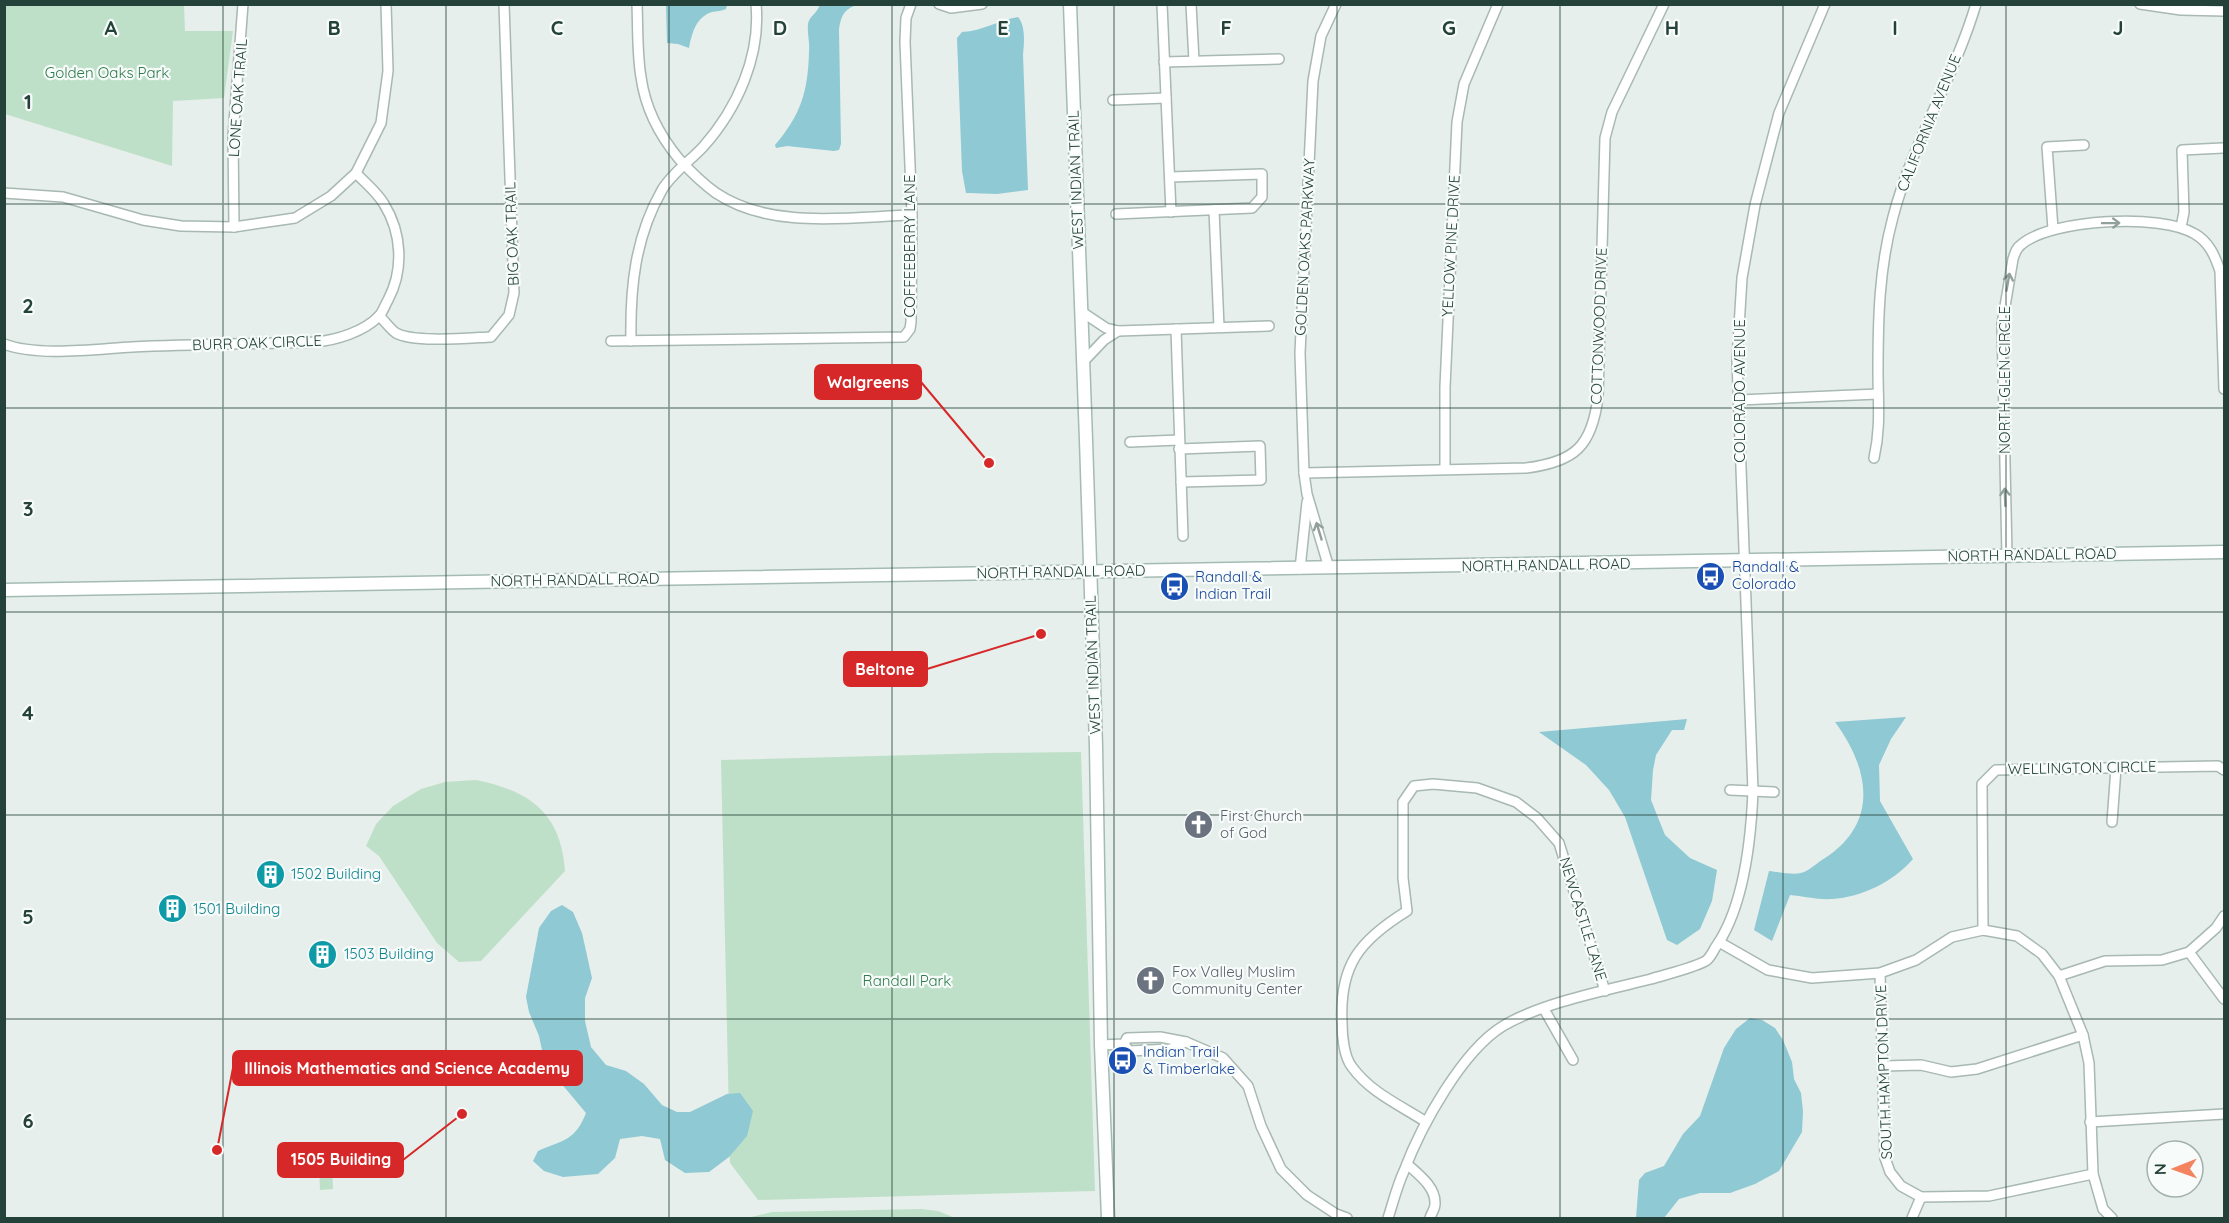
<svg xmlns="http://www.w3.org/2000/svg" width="2229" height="1223" font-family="Quicksand,sans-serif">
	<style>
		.green { fill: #bfe0c8 }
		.water { fill: #8ec9d4 }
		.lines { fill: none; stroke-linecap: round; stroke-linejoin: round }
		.street-casing { stroke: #a8b8b2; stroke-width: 12 }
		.secondary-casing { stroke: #a4bbb3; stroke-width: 15 }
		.street { stroke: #fff; stroke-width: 9 }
		.secondary { stroke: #fff; stroke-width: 12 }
		.oneway { stroke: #92a09c }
		.grid { fill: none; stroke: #24423a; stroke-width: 1.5; stroke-opacity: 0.55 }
		.labels { text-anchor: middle; stroke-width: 4.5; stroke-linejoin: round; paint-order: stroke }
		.park-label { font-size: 15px; fill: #2d7a4b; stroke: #f7fbf9 }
		.street-label { font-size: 15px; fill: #24423a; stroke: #f7fbf9 }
		.transit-label { font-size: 15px; fill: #164399; stroke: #f7fbf9; text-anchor: start }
		.worship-label { font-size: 15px; fill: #5b616d; stroke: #f7fbf9; text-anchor: start }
		.culture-label { font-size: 15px; fill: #0d838f; stroke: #f7fbf9; text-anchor: start }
		.grid-label { font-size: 20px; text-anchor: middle; font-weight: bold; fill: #24423a; stroke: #f7fbf9; stroke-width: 4.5; stroke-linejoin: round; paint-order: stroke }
		.leader { fill: none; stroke: #d62828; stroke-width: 2 }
		.callout-dot { fill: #d62828; stroke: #f7fbf9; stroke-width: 2 }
		.callout { fill: #d62828; stroke: #d62828; stroke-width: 2 }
		.callout-label { font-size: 16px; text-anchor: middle; font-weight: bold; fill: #fff }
	</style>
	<rect width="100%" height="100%" fill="#e6efeb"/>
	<!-- green -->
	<g class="green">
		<polygon points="4,5 184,5 185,31 233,31 224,98 173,101 172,166 5,114"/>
		<polygon points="1081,752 1095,1191 758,1200 730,1163 721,760 990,753"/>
		<path d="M476,780C530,791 561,813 565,871L481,961L459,962L437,943L379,856L366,846L376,824L393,806L421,789L445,782Z"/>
		<polygon points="319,1164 332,1164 333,1189 320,1190"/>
		<polygon points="921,1209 938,1211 955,1218 747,1218 772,1212"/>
	</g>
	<!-- water -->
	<g class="water">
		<path d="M820,4L857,5C844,9 841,16 839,30L841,144L839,150L834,151L787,146L776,148L775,145C801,115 808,91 809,52C810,43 807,33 808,24C809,16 818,13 820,4Z"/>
		<path d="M666,5L727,4V5L726,9C721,11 717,11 712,12C696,17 692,33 689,48L678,44L667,43Z"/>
		<path d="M1018,17C1026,26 1024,44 1023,55L1028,190L997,194L969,193H966L962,171L957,38L962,32C983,31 999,20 1018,17Z"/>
		<path d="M1906,717L1891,739L1879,765L1880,801L1913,859C1893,882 1862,897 1832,899C1818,900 1803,896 1790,895L1772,941L1754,930L1769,871C1778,872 1792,875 1801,873C1809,871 1818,862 1825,858C1880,822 1869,768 1835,722Z"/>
		<polygon points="1687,719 1684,730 1672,730 1656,755 1653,770 1651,800 1665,835 1690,858 1717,870 1712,901 1700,929 1677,945 1667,940 1625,817 1609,790 1586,765 1539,732"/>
		<path d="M562,905L573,912L582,933L592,978L585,998V1021L591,1047L606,1065L626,1071L644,1084L662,1105L677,1112H690L727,1094L740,1093L753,1111L747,1136L729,1157L709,1172L685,1173L665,1160L660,1139L642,1136L620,1139L615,1158L598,1174L563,1177L544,1171L533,1161L538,1151C563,1140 575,1141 586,1113L545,1064L539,1036L529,1012L526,997L539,928L551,911Z"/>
		<polygon points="1750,1018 1762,1020 1775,1028 1783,1040 1792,1062 1794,1079 1801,1093 1803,1111 1802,1132 1779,1171 1755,1184 1730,1193 1700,1193 1679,1199 1664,1218 1636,1218 1639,1180 1645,1173 1664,1166 1683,1134 1700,1116 1724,1048 1736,1029"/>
	</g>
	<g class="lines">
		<defs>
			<g id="street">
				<path d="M637,4C638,28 637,54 641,77C645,107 660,136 679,159C690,171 702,183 716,193C771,230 849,217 912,215"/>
				<polyline points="939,4 951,8 982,4"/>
				<polyline points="1162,4 1171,212"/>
				<polyline points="1191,4 1194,61"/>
				<polyline points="2140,4 2181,10 2224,11"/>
				<polyline points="1164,62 1279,59"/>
				<polyline points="1113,100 1166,98"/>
				<polyline points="4,193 63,197 143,220 181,226 234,227 295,218 331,196 356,173 381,123 388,71 386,4"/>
				<polyline points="1214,210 1219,327"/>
				<polyline points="1116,214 1252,208 1262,197 1262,174 1170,177"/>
				<polyline points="234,227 233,136 243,4"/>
				<polyline points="2181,227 2184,212 2182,150 2223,148"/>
				<polyline points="2053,229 2047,147 2084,145"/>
				<polyline points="1082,312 1106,328 1118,331 1269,326"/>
				<path d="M379,316C385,321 390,329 396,333C414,343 469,338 491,337L509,315L514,293L504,4"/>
				<polyline points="1176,329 1183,536"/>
				<polyline points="611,341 904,337 910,329 911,322 912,215 905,42 906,18 911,4"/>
				<path d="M631,341C630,288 635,237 662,190C672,173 690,161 703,147C737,109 761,56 756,4"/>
				<path d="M4,344C38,357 96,349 132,347C193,344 255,344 316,342C336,340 364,332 379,316C383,312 385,305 388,300C404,270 402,233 384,204C377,192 365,183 356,173"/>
				<polyline points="1084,361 1104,340 1118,331"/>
				<polyline points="1739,400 1878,394"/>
				<polyline points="1130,442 1179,440"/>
				<polyline points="1179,449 1260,446 1261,480 1181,482"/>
				<path d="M1874,458C1881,427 1878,403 1878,371C1878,320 1879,268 1893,217C1912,143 1954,78 1976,4"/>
				<polyline points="1445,469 1445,387 1457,122 1464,84 1498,4"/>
				<path d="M1304,473L1526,468C1575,462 1592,446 1598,397L1605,138L1612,112L1664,4"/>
				<path d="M2007,556L2002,324L2013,259C2015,253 2016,248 2022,244C2052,219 2162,213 2195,234C2209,242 2215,256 2220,271L2224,389"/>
				<polyline points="1329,568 1307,494 1304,473 1300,353 1313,81 1321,36 1336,4"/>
				<polyline points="1300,569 1307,502"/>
				<polyline points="1730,790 1774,792"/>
				<polyline points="2112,822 2116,768"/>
				<polyline points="1983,930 1982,784 1996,770 2218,766 2224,770"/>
				<polyline points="1719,942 1768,970 1812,978 1880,973 1916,960 1952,937 1983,930 2017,936 2042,954 2059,976 2083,1035 2089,1063 2093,1174 2103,1209 2112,1218"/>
				<polyline points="2189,952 2224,999"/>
				<polyline points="1880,973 1885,1158 1890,1172 1901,1186 1921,1197 1989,1196 2093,1174"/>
				<polyline points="2059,976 2105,961 2162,960 2189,952 2216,928 2224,916"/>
				<polyline points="1544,1009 1573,1060"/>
				<polyline points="1124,1044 1129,1051 1170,1049 1186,1042"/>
				<polyline points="1101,1045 1124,1044 1127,1038 1160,1037 1186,1042 1223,1058 1248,1086 1261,1126 1281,1169 1307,1195 1336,1214 1347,1218"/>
				<polyline points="1883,1066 1921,1065 1951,1072 1977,1069 2083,1035"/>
				<path d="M1426,1122C1400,1105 1371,1093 1352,1067C1344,1057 1342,1036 1342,1023C1339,965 1360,940 1407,911L1403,878V802L1414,786L1433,784L1477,788L1516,802L1537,818L1559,843L1605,991"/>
				<polyline points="2090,1122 2224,1114"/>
				<path d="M1407,1164C1418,1174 1436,1187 1435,1204C1435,1209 1431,1214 1430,1218"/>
				<path d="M1388,1218C1393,1203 1397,1186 1404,1171C1421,1126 1462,1051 1503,1026C1541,1003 1607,990 1651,979C1663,975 1698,967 1707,960C1710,957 1713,952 1715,948C1744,908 1751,840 1753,791L1737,360L1742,278L1755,205L1779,113L1825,4"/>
				<polyline points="1912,1218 1921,1197"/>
			</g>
			<g id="secondary">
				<polyline points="1070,4 1086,440 1096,746 1101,1045 1108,1218"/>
				<polyline points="4,590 2224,552"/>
			</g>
		</defs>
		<!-- street casing -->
		<use href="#street" class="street-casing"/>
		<!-- secondary casing -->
		<use href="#secondary" class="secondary-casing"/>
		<!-- street -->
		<use href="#street" class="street"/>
		<!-- secondary -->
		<use href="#secondary" class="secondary"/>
	</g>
	<!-- one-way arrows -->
	<defs><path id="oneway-shaft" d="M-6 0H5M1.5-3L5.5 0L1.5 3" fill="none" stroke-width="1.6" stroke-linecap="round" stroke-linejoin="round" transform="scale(1.5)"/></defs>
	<g class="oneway">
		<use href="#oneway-shaft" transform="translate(2111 223) rotate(-1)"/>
		<use href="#oneway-shaft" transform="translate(2008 282) rotate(-80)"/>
		<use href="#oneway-shaft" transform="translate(2005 497) rotate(-92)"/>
		<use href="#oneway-shaft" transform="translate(1319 531) rotate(-107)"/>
	</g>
	<!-- grid -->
	<path class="grid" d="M223,4V1218M446,4V1218M669,4V1218M892,4V1218M1114,4V1218M1337,4V1218M1560,4V1218M1783,4V1218M2006,4V1218M4,204H2224M4,408H2224M4,612H2224M4,815H2224M4,1019H2224"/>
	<!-- icons -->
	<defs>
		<symbol id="bus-disc" viewBox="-11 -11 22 22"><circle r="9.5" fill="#1a4fb4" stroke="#f7fbf9"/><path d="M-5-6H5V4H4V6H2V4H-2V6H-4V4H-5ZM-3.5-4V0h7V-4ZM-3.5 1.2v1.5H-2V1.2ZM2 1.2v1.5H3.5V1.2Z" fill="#fff"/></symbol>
		<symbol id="church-disc" viewBox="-11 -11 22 22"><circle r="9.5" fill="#6b7280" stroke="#f7fbf9"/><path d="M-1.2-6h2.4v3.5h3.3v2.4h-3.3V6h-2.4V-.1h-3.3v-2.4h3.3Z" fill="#fff"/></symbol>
		<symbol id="building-disc" viewBox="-11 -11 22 22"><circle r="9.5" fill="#0f9aa8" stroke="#f7fbf9"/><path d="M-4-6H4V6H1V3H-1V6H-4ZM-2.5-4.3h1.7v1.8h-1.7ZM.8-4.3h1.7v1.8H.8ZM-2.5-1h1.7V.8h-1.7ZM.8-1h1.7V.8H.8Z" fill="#fff"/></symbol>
	</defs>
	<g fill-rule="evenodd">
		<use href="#bus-disc" x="1694" y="560" width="33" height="33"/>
		<use href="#bus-disc" x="1158" y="570" width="33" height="33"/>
		<use href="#church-disc" x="1182" y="808" width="33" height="33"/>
		<use href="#building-disc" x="254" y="858" width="33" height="33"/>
		<use href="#building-disc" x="156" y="892" width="33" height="33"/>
		<use href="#building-disc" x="306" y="938" width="33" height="33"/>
		<use href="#church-disc" x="1134" y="964" width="33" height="33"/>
		<use href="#bus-disc" x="1106" y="1044" width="33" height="33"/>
	</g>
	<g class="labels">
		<!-- park labels -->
		<g class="park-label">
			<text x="107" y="78">Golden Oaks Park</text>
			<text x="907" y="986">Randall Park</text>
		</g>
		<!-- street labels -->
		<g class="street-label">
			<text transform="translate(238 98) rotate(-86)" y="5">LONE OAK TRAIL</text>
			<text transform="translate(1929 123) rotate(-68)" y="5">CALIFORNIA AVENUE</text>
			<text transform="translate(1076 180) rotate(-92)" y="5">WEST INDIAN TRAIL</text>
			<text transform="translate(512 234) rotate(-92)" y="5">BIG OAK TRAIL</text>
			<text transform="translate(910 246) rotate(-90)" y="5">COFFEEBERRY LANE</text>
			<text transform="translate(1451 246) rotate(-87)" y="5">YELLOW PINE DRIVE</text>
			<text transform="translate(1305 247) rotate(-87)" y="5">GOLDEN OAKS PARKWAY</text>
			<text transform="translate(1599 326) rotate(-88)" y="5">COTTONWOOD DRIVE</text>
			<text transform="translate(257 343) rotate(-2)" y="5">BURR OAK CIRCLE</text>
			<text transform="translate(2005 380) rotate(-90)" y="5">NORTH GLEN CIRCLE</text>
			<text transform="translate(1740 391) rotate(-90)" y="5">COLORADO AVENUE</text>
			<text transform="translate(2032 555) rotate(-1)" y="5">NORTH RANDALL ROAD</text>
			<text transform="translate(1546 565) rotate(-1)" y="5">NORTH RANDALL ROAD</text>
			<text transform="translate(1061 572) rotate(-1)" y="5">NORTH RANDALL ROAD</text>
			<text transform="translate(575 580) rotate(-1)" y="5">NORTH RANDALL ROAD</text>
			<text transform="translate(1093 665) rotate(-92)" y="5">WEST INDIAN TRAIL</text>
			<text transform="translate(2082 768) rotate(-1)" y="5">WELLINGTON CIRCLE</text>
			<text transform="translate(1583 919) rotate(73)" y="5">NEWCASTLE LANE</text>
			<text transform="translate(1884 1072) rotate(-92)" y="5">SOUTH HAMPTON DRIVE</text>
		</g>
		<!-- transit labels -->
		<g class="transit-label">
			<text x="1732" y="572">Randall &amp;<tspan x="1732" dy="17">Colorado</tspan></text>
			<text x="1195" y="582">Randall &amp;<tspan x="1195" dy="17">Indian Trail</tspan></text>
			<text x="1143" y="1057">Indian Trail<tspan x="1143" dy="17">&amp; Timberlake</tspan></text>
		</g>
		<!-- worship labels -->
		<g class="worship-label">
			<text x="1220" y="821">First Church<tspan x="1220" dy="17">of God</tspan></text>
			<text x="1172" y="977">Fox Valley Muslim<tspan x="1172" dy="17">Community Center</tspan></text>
		</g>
		<!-- culture labels -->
		<g class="culture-label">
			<text x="291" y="879">1502 Building</text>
			<text x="193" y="914">1501 Building</text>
			<text x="344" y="959">1503 Building</text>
		</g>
	</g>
	<g class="grid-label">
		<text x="111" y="35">A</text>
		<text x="334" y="35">B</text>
		<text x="557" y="35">C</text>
		<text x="780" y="35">D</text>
		<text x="1003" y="35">E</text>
		<text x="1226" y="35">F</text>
		<text x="1449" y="35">G</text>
		<text x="1672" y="35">H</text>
		<text x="1895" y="35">I</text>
		<text x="2118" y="35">J</text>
		<text x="28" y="109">1</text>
		<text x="28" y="313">2</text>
		<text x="28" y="516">3</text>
		<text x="28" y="720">4</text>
		<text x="28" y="924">5</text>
		<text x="28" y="1128">6</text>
	</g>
	<!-- callouts -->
	<path class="leader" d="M989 463L921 382M1041 634L927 669M217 1150L233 1068M462 1114L403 1160"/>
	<g class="callout-dot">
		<circle cx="989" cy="463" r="6"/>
		<circle cx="1041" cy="634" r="6"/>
		<circle cx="217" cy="1150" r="6"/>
		<circle cx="462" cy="1114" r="6"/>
	</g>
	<g class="callout">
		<rect x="815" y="365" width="106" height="34" rx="6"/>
		<rect x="844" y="652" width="83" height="34" rx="6"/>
		<rect x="233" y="1051" width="349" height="34" rx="6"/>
		<rect x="278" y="1143" width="125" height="34" rx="6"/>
	</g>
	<g class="callout-label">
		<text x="868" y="388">Walgreens</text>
		<text x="885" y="675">Beltone</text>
		<text x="407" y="1074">Illinois Mathematics and Science Academy</text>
		<text x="341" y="1165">1505 Building</text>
	</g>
	<!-- border -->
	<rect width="2229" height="1223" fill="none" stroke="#24423a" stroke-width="12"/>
	<!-- north arrow -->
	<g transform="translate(2175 1169) rotate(269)"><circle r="28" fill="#f7fbf9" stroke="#a3b1ad" stroke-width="1.5"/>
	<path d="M0-4.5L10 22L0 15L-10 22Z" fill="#f4845f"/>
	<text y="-9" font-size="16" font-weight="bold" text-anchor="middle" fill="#24423a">N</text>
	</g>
</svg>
